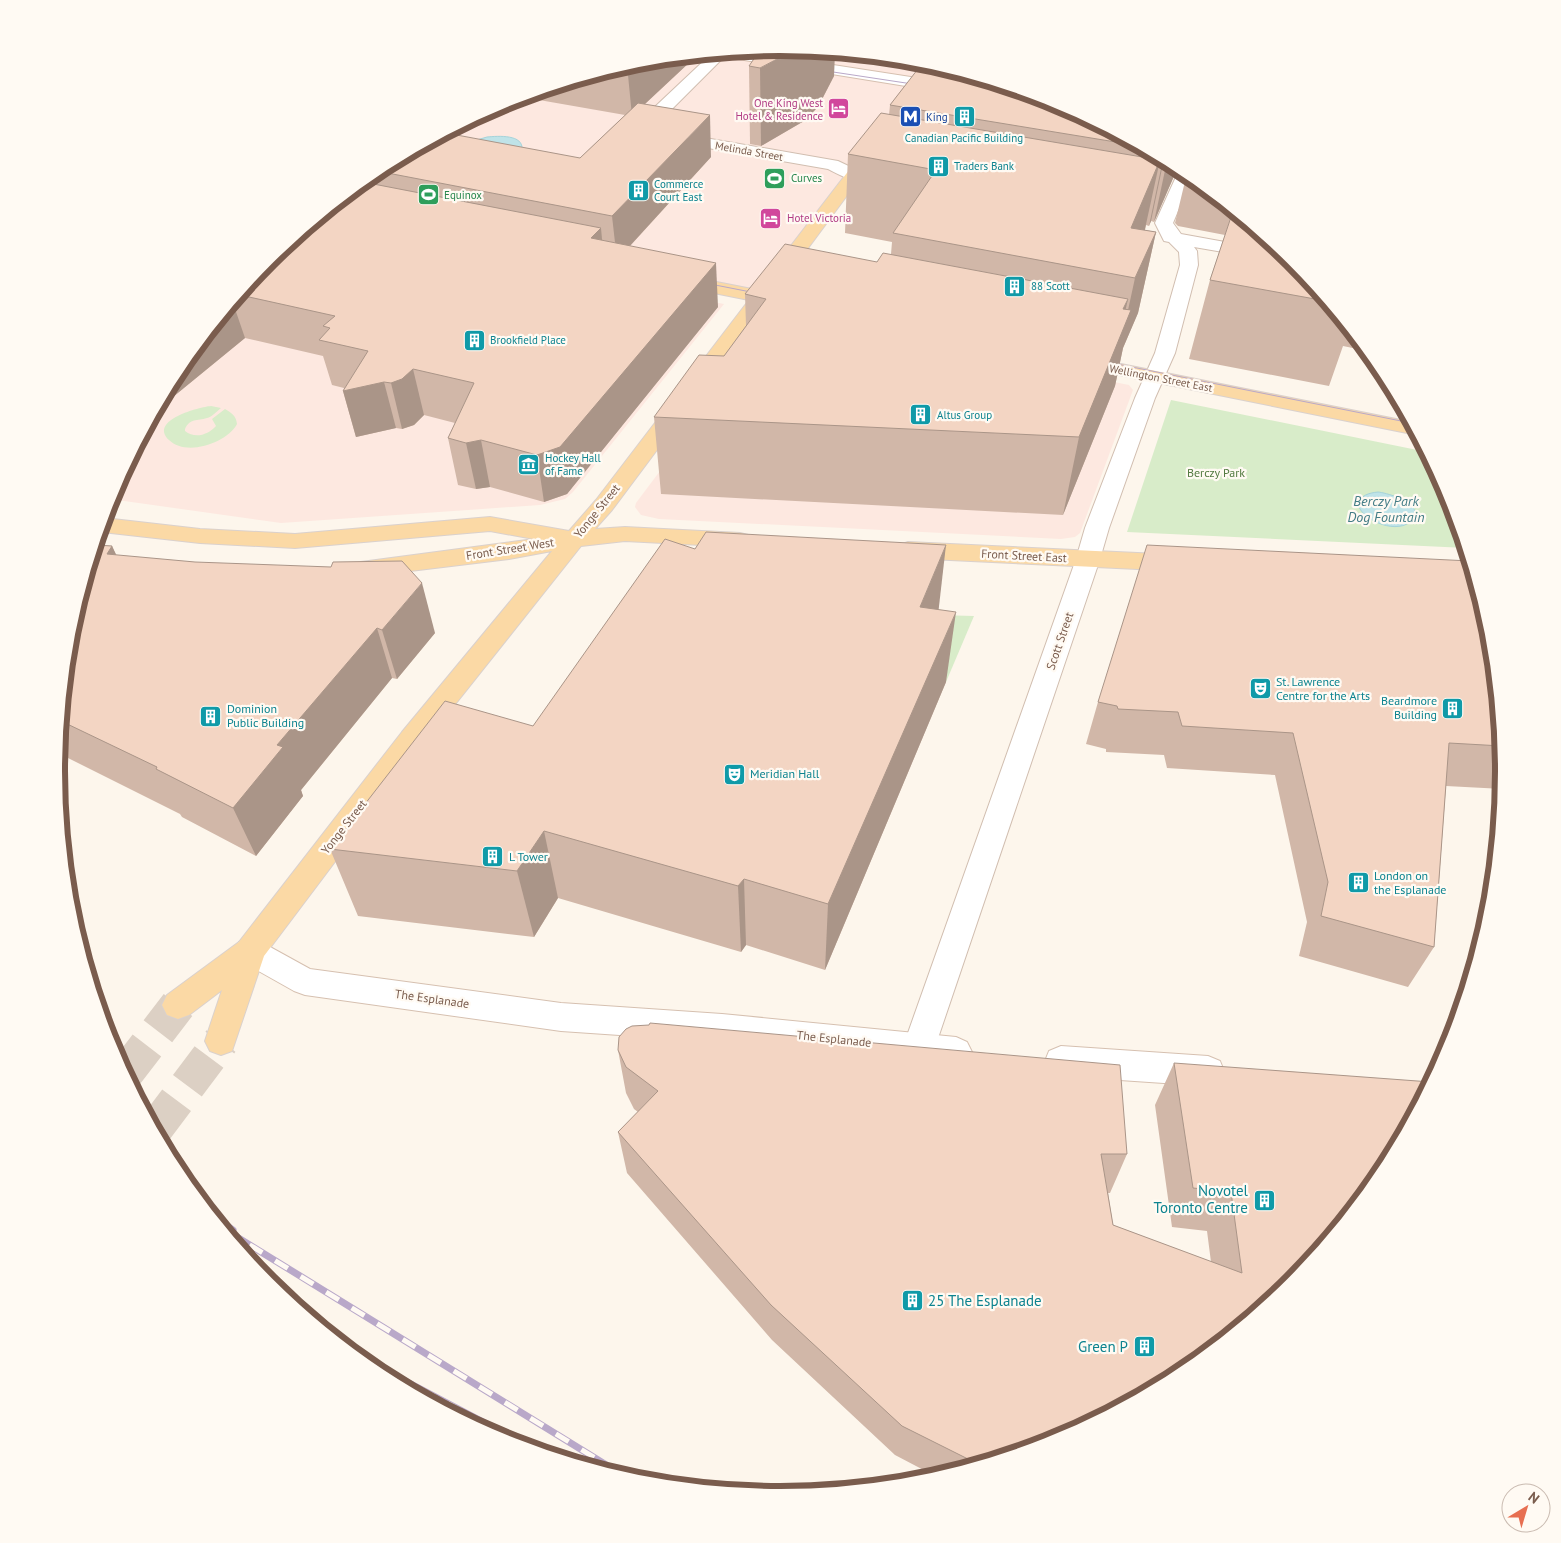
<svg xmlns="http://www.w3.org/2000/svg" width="1561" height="1543" font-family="'PT Sans',sans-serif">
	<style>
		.commercial { fill: #fde8e0 }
		.green { fill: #d8ecc9 }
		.water { fill: #bfe3e8; stroke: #a5d3da }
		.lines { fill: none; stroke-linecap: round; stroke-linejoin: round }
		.primary-tunnel { stroke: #dcd0c4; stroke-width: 36; stroke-dasharray: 36 18; stroke-linecap: butt }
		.street-casing { stroke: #d1beb0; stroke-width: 2 }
		.secondary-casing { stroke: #d6c0b0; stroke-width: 2 }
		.primary-casing { stroke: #dad1cd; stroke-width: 2 }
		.street { fill: #fff; fill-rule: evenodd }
		.secondary { fill: #fff; fill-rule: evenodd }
		.primary { fill: #fbd9a5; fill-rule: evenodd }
		.tram { stroke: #b9a8c9; stroke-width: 1 }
		.rail-casing { stroke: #b9a8c9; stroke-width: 7 }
		.rail { stroke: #fffaf3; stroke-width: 5; stroke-dasharray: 15; stroke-linecap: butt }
		.wall { fill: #d1b7a8 }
		.shaded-wall { fill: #aa9588 }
		.building { fill: #f3d5c3; stroke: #aa9588 }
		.labels { text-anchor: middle; stroke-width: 4.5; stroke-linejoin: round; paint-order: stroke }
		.far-hotel-label { font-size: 11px; fill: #b23c85; stroke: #fffaf3; text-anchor: end }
		.far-transit-label { font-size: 11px; fill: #164399; stroke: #fffaf3; text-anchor: start }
		.far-culture-label { font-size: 11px; fill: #0d838f; stroke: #fffaf3; text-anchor: start }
		.far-street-label { font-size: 11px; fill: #7a5c4d; stroke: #fffaf3 }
		.far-leisure-label { font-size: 11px; fill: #27864d; stroke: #fffaf3; text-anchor: start }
		.park-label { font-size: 12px; fill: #537a41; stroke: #fffaf3 }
		.street-label { font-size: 12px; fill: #7a5c4d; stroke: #fffaf3 }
		.culture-label { font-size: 12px; fill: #0d838f; stroke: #fffaf3; text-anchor: start }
		.water-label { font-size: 14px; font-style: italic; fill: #437c86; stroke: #fffaf3 }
		.near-culture-label { font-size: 15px; fill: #0d838f; stroke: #fffaf3; text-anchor: end }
		.rim { fill: none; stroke: #7a5c4d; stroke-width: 6 }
	</style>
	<rect width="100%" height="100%" fill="#fdf6ec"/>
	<!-- commercial -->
	<g class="commercial">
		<polygon points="781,48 922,61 923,84 760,297 379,169 504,103 640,61"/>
		<polygon points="315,221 724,304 573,492 565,499 540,505 281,523 110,499 179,369"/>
		<polygon points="795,317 1129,385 1133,390 1080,533 1075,537 1061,539 659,519 641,515 635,507 636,503 771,323"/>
	</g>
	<!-- green -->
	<g class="green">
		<polygon points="1171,400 1427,452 1449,495 1466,548 1127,532"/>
		<path d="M211,406L221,408C217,411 212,417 207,418C197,421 190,418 185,429V431C195,439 208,435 216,426L212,419L225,409C232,413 236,416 237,424C227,443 186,457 169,440C148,420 200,407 211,406Z"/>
		<polygon points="938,615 974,616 946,682 913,677"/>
	</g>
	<!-- water -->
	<g class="water">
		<path d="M487,137C498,136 524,134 522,150L470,142Z"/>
		<path d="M1378,492C1388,493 1426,504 1412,520C1399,535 1364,522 1358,505C1360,495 1369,493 1378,492Z"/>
	</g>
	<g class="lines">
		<!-- primary-tunnel -->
		<g class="primary-tunnel">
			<polyline points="125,1074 178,1005"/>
			<polyline points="155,1129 221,1041"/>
		</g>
		<defs>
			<g id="street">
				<path d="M728,53L654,127L665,131L838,161L859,171L888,180L890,184L888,188C872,192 842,176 828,169L662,140L641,133L638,127L642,119L711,54Z"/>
				<polygon points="1180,168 1192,177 1173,223 1181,234 1258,248 1264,249 1267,253 1264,257 1258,258 1194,247 1197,251 1198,265 1175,353 1155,398 1109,528 1100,559 935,1047 930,1057 919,1061 908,1057 903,1047 1076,559 1085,528 1135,398 1155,353 1180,265 1179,252 1169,242 1164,241 1155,223"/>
			</g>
			<g id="secondary">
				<polygon points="743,51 943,82 948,84 951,87 948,90 943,92 726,57 719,54"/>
				<polygon points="250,938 261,942 310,969 561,1003 722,1014 956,1037 967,1042 972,1052 967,1062 956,1067 722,1042 561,1031 305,995 294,991 239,960 235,951 239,942"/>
				<polygon points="1061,1046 1208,1056 1220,1061 1224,1071 1220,1081 1208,1086 1061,1076 1049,1071 1045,1061 1049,1051"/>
			</g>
			<g id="primary">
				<polygon points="869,150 875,152 877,155 774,294 784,296 787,300 784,304 777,306 766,304 612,510 595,529 625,527 740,533 748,535 752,540 748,545 740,547 625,541 581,546 422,746 264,956 232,1051 221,1055 210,1051 205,1041 222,990 189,1015 178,1019 167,1015 162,1005 167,995 239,942 402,732 552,551 509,559 369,576 361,574 357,568 361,562 534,539 490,531 295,548 200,543 102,532 100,532 104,518 200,529 295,534 490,517 569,531 596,500 749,300 674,285 672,281 674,277 681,275 757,290 863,152"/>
				<polygon points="1081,356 1411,422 1417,435 1074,366 1071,362 1074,358"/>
				<polygon points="908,542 1180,555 1188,558 1192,563 1188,568 1180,571 908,558 900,555 896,550 900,545"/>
			</g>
		</defs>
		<!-- street casing -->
		<use href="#street" class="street-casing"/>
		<!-- secondary casing -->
		<use href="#secondary" class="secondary-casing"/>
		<!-- primary casing -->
		<use href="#primary" class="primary-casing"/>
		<!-- street -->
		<use href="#street" class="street"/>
		<!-- secondary -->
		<use href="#secondary" class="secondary"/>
		<!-- primary -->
		<use href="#primary" class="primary"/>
		<!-- tram -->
		<g class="tram">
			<polyline points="719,54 766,61"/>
			<polyline points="820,70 919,85"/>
			<polyline points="705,283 761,294"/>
			<polyline points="1107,362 1411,423"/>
		</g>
		<defs>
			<g id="rail">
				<polyline points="214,1216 233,1230"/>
				<polyline points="224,1229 629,1479"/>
				<polyline points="343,1345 392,1374 538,1451"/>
			</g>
		</defs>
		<!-- rail casing -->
		<use href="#rail" class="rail-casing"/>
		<!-- rail -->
		<use href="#rail" class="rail"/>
	</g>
	<!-- wall -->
	<g class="wall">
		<polygon points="692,60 645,104 711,157 630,246 718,307 567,494 544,502 490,487 476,489 458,485 448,438 455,423 424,415 414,425 402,429 396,428 356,437 343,391 344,388 332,385 323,356 245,338 157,410 179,369 269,259 379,169 580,158 625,115 522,97 640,61"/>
		<polygon points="919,65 1058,103 1178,167 1154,222 1151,221 1149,226 1146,225 1145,230 1156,232 1138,313 1123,348 1115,386 1063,515 661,494 654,417 724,356 746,326 745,294 877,262 891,254 892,242 845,233 848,154 889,115 890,105 919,68"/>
		<polygon points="749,66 834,76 818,107 804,121 761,146 750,144"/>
		<polygon points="1187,173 1293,260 1367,351 1343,346 1329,386 1189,359 1210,280 1225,235 1178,226 1175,223"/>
		<polygon points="98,540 100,545 112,546 116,555 435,633 397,679 392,678 301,790 303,796 256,856 182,817 180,814 58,753 70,630"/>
		<polygon points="695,549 938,609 946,682 825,970 746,945 741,952 558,898 534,937 358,916 330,849 533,726"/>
		<polygon points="1491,631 1504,772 1503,789 1446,786 1434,947 1408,987 1299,956 1307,922 1275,775 1167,768 1164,755 1106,752 1106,749 1086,744 1098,702"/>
		<polygon points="618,1050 1127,1154 1110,1193 1108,1193 1113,1225 1211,1262 1207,1231 1172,1227 1155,1105 1174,1063 1382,1174 1057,1440 937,1477 895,1455 772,1340 627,1173 618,1132 638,1112 634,1109 626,1093"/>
	</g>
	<!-- shaded-wall -->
	<g class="shaded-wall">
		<polygon points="796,49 835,53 834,76 818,107 804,121 761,146 760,68"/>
		<polygon points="692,56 692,60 632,116 628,75 645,61"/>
		<polygon points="710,115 711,157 617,260 612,216"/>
		<polygon points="1163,159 1164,159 1151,221 1149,226"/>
		<polygon points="1160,160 1143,238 1131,228"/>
		<polygon points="1167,161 1178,167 1154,222"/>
		<polygon points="601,228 605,272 591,238"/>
		<polygon points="1156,232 1138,313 1123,348 1115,386 1063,515 1079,437 1123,309 1128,299 1119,339 1125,324 1135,278"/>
		<polygon points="716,263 718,307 567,494 544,502 537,455"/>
		<polygon points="233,303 245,338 157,410 179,369"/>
		<polygon points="413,369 424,415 414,425 402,429 391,383"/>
		<polygon points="384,382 396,428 356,437 343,391"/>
		<polygon points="481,440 490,487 476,489 466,443"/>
		<polygon points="98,540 121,587 95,549"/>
		<polygon points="946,545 938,615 920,607"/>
		<polygon points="112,546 136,596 107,554"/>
		<polygon points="422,583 435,633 397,679 382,630"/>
		<polygon points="956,612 946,682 825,970 828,904"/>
		<polygon points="377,628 392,678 301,790 303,796 256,856 233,808 277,745"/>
		<polygon points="544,831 558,898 534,937 517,871"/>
		<polygon points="744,879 746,945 741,952 738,886"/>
	</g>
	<!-- building -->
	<g class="building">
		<polygon points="781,48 796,49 760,68 749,66 760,50"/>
		<polygon points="640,61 645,61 628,75 606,72"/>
		<polygon points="922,61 1058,103 1140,146 890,105 921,65 919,65"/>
		<polygon points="638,103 710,115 612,216 377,171 446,133 580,158"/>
		<polygon points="881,113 1160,160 1131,228 1156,232 1135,278 893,233 936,170 848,154"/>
		<polygon points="363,182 601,228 591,238 716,263 560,447 537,455 481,440 466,443 448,438 474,383 413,369 402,379 391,383 384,382 343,391 368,351 319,340 330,328 323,326 335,316 240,295 269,259"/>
		<polygon points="1233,211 1293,260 1326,301 1210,280"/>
		<polygon points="785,244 877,262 883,253 1128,299 1123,309 1131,310 1079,437 654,417 699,355 724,356 766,299 745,294"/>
		<polygon points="706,532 946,545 920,607 956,612 828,904 744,879 738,886 544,831 517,871 330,849 445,701 533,726 665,539 695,549"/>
		<polygon points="96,545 112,546 107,554 195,562 331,567 333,562 402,561 422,583 382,630 377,628 277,745 283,747 233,808 156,769 157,767 61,721 70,630"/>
		<polygon points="1147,545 1470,561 1491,631 1502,746 1449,743 1434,947 1321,916 1328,882 1293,733 1182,726 1178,712 1118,709 1117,706 1098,702"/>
		<polygon points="650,1023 1120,1065 1127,1154 1101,1154 1113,1225 1242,1273 1231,1192 1193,1188 1174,1063 1431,1082 1382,1174 1292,1284 1182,1374 1057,1440 978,1464 902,1426 771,1305 618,1132 658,1091 626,1067 618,1050 619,1037 626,1029 632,1026 649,1025"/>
	</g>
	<!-- icons -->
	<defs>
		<symbol id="hotel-square" viewBox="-11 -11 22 22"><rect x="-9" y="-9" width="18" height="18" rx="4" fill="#d1479c" stroke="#fffaf3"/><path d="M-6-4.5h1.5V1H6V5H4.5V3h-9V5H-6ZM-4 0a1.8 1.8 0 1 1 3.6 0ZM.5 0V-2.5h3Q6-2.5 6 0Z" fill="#fff"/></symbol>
		<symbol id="metro-square" viewBox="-11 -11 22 22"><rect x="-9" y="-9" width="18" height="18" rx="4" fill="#1a4fb4" stroke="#fffaf3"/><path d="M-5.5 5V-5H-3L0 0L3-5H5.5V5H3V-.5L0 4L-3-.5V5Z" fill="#fff"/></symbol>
		<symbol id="building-square" viewBox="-11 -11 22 22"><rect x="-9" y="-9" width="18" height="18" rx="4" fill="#0f9aa8" stroke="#fffaf3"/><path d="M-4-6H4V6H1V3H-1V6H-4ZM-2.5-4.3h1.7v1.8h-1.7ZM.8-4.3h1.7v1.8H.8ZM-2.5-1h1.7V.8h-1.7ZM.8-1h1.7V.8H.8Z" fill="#fff"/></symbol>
		<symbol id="stadium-square" viewBox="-11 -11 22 22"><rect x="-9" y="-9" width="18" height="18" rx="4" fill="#2e9e5b" stroke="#fffaf3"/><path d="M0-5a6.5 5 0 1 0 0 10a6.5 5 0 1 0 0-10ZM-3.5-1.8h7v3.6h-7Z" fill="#fff"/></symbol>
		<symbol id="museum-square" viewBox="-11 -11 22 22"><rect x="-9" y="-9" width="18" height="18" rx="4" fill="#0f9aa8" stroke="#fffaf3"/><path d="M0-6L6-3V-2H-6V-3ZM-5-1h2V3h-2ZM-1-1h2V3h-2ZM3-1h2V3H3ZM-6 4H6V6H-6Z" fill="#fff"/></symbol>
		<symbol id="theatre-square" viewBox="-11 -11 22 22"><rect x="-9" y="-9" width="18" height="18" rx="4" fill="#0f9aa8" stroke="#fffaf3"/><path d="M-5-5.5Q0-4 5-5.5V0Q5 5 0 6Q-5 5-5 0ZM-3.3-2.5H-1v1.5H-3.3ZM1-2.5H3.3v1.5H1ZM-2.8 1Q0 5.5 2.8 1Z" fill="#fff"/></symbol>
	</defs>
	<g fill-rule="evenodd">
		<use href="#hotel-square" x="826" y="96" width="25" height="25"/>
		<use href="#metro-square" x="898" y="104" width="25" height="25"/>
		<use href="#building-square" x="952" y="104" width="25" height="25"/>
		<use href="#building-square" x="926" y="154" width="25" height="25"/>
		<use href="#stadium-square" x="762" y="166" width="25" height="25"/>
		<use href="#building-square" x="626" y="178" width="25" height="25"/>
		<use href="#stadium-square" x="416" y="182" width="25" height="25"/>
		<use href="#hotel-square" x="758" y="206" width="25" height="25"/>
		<use href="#building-square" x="1002" y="274" width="25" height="25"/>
		<use href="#building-square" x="462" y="328" width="25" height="25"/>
		<use href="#building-square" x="908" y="402" width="25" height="25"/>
		<use href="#museum-square" x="516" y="452" width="25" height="25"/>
		<use href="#theatre-square" x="1248" y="676" width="25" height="25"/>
		<use href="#building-square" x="1440" y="696" width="25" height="25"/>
		<use href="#building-square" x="198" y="704" width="25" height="25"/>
		<use href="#theatre-square" x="722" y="762" width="25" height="25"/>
		<use href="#building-square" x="480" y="844" width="25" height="25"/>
		<use href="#building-square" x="1346" y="870" width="25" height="25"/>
		<use href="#building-square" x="1252" y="1188" width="25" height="25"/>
		<use href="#building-square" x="900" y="1288" width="25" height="25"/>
		<use href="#building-square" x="1132" y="1334" width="25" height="25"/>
	</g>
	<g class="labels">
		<!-- far-hotel labels -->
		<g class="far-hotel-label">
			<text x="823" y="107">One King West<tspan x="823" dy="13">Hotel &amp; Residence</tspan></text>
			<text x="787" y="222" text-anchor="start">Hotel Victoria</text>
		</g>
		<!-- far-transit labels -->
		<g class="far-transit-label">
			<text x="926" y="121">King</text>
		</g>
		<!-- far-culture labels -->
		<g class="far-culture-label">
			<text x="964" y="142" text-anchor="middle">Canadian Pacific Building</text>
			<text x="954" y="170">Traders Bank</text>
			<text x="654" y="188">Commerce<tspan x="654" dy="13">Court East</tspan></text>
			<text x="1031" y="290">88 Scott</text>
			<text x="490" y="344">Brookfield Place</text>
			<text x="937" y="419">Altus Group</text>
			<text x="545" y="462">Hockey Hall<tspan x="545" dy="13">of Fame</tspan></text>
		</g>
		<!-- far-street labels -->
		<g class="far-street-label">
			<text transform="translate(749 151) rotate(10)" y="4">Melinda Street</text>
			<text transform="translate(1161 378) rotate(11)" y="4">Wellington Street East</text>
		</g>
		<!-- far-leisure labels -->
		<g class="far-leisure-label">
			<text x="791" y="182">Curves</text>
			<text x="444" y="199">Equinox</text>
		</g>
		<!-- park labels -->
		<g class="park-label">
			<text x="1216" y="477">Berczy Park</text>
		</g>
		<!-- street labels -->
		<g class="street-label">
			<text transform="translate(597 511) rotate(-51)" y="4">Yonge Street</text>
			<text transform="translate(510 549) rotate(-9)" y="4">Front Street West</text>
			<text transform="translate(1024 556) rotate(3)" y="4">Front Street East</text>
			<text transform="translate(1060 641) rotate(-71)" y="4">Scott Street</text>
			<text transform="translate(344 827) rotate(-52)" y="4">Yonge Street</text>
			<text transform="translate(432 999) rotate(8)" y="4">The Esplanade</text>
			<text transform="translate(834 1039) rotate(6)" y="4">The Esplanade</text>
		</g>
		<!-- culture labels -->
		<g class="culture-label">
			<text x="1276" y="686">St. Lawrence<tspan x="1276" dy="14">Centre for the Arts</tspan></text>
			<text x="1437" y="705" text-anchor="end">Beardmore<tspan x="1437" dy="14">Building</tspan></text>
			<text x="227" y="713">Dominion<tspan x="227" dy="14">Public Building</tspan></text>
			<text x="750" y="778">Meridian Hall</text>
			<text x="509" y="861">L Tower</text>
			<text x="1374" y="880">London on<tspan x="1374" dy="14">the Esplanade</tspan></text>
		</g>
		<!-- water labels -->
		<g class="water-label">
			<text x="1386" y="506">Berczy Park<tspan x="1386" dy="16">Dog Fountain</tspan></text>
		</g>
		<!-- near-culture labels -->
		<g class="near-culture-label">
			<text x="1248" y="1196">Novotel<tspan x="1248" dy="17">Toronto Centre</tspan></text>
			<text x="928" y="1306" text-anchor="start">25 The Esplanade</text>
			<text x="1128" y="1352">Green P</text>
		</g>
	</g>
	<!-- crop -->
	<path d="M0 0H1561V1543H0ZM65 771a715 715 0 1 1 1430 0a715 715 0 1 1-1430 0Z" fill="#fffaf3" fill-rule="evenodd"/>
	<path class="rim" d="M65 771a715 715 0 1 1 1430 0a715 715 0 1 1-1430 0Z"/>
	<!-- north arrow -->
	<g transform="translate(1526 1508) rotate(38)"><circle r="24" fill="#fffaf3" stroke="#cabbb1"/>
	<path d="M0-4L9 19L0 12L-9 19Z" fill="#e76f51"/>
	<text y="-8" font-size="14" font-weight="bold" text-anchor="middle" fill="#7a5c4d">N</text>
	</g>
</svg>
